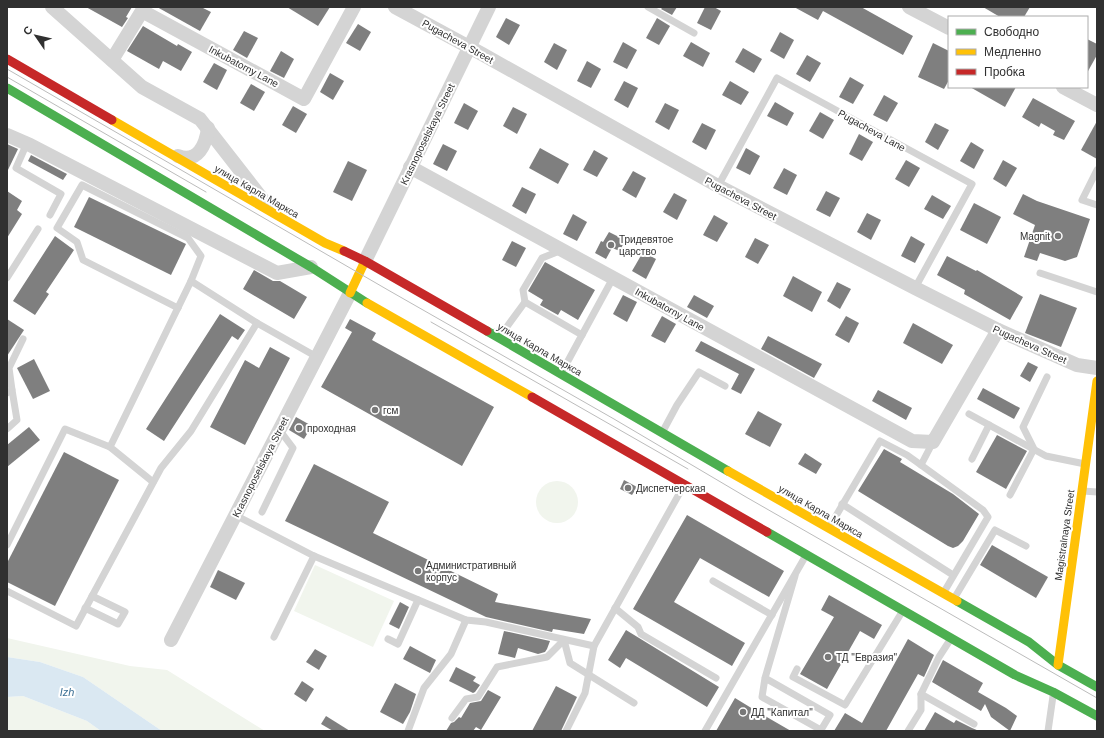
<svg xmlns="http://www.w3.org/2000/svg" width="1104" height="738" font-family="Arial,sans-serif">
	<style>
		.green { fill: #f1f5ed }
		.water { fill: #dae8f2 }
		.building { fill: #7f7f7f }
		.lines { fill: none; stroke-linecap: round; stroke-linejoin: round }
		.lane { stroke: #d4d4d4; stroke-width: 7 }
		.street { stroke: #d4d4d4; stroke-width: 14 }
		.fast { stroke: #4caf50; stroke-width: 9 }
		.slow { stroke: #ffc107; stroke-width: 9 }
		.jam { stroke: #c62828; stroke-width: 9 }
		.tram { stroke: #bcbcbc; stroke-width: 1 }
		.poi-dot { fill: #787878; stroke: #fff; stroke-width: 1.5 }
		.labels { text-anchor: middle; stroke-width: 4; stroke-linejoin: round; paint-order: stroke }
		.street-label { font-size: 10px; fill: #303030; stroke: #fff }
		.poi-label { font-size: 10px; fill: #303030; stroke: #fff; text-anchor: start }
		.water-label { font-size: 11px; font-style: italic; fill: #3b6f94; stroke: #fff }
	</style>
	<rect width="100%" height="100%" fill="#fff"/>
	<!-- green -->
	<g class="green">
		<circle cx="557" cy="502" r="21"/>
		<polygon points="315,565 394,601 373,647 294,611"/>
		<polygon points="7,638 130,666 167,670 265,731 162,731 83,677 40,662 7,657"/>
		<polygon points="23,696 87,721 101,731 7,731 7,697"/>
	</g>
	<!-- water -->
	<polygon class="water" points="7,657 40,662 83,677 162,731 101,731 87,721 23,696 7,697"/>
	<!-- building -->
	<g class="building">
		<polygon points="86,7 132,7 126,17 128,18 122,27"/>
		<polygon points="157,7 201,7 211,12 200,31"/>
		<polygon points="287,7 330,7 318,26"/>
		<polygon points="663,7 677,7 672,15 661,9"/>
		<polygon points="705,7 714,7 721,11 711,30 697,23"/>
		<polygon points="794,7 861,7 913,36 903,55 823,11 818,20"/>
		<polygon points="983,7 1030,7 1024,17 1000,17"/>
		<polygon points="506,18 520,25 509,45 496,37"/>
		<polygon points="657,18 670,26 659,45 646,38"/>
		<polygon points="358,24 371,32 360,51 346,43"/>
		<polygon points="143,26 177,46 178,44 192,52 181,71 163,61 159,69 127,51"/>
		<polygon points="244,31 258,38 247,58 233,50"/>
		<polygon points="780,32 794,40 784,59 770,51"/>
		<polygon points="1087,39 1097,44 1097,55 1087,73"/>
		<polygon points="623,42 637,50 627,69 613,62"/>
		<polygon points="691,42 710,53 703,67 683,56"/>
		<polygon points="554,43 567,50 557,70 544,62"/>
		<polygon points="933,43 949,51 949,80 944,89 918,77"/>
		<polygon points="743,48 762,59 754,73 735,62"/>
		<polygon points="281,51 294,59 284,78 270,71"/>
		<polygon points="807,55 821,63 810,82 796,74"/>
		<polygon points="587,61 601,69 591,88 577,81"/>
		<polygon points="214,63 227,70 217,90 203,82"/>
		<polygon points="330,73 344,81 333,100 320,92"/>
		<polygon points="850,77 864,85 853,104 839,97"/>
		<polygon points="624,81 638,88 628,108 614,100"/>
		<polygon points="730,81 749,92 741,105 722,95"/>
		<polygon points="251,84 265,92 254,111 240,103"/>
		<polygon points="970,87 1016,87 1005,107"/>
		<polygon points="884,95 898,103 887,122 873,115"/>
		<polygon points="1033,98 1075,121 1064,140 1053,135 1055,131 1041,123 1039,127 1022,117"/>
		<polygon points="775,102 794,113 787,126 767,116"/>
		<polygon points="464,103 478,111 468,130 454,123"/>
		<polygon points="665,103 679,110 669,130 655,122"/>
		<polygon points="293,106 307,114 296,133 282,125"/>
		<polygon points="513,107 527,114 517,134 503,126"/>
		<polygon points="820,112 834,120 823,139 809,131"/>
		<polygon points="1097,121 1097,159 1081,150"/>
		<polygon points="702,123 716,130 706,150 692,142"/>
		<polygon points="935,123 949,130 938,150 925,142"/>
		<polygon points="859,134 873,142 862,161 849,154"/>
		<polygon points="971,142 984,150 974,169 960,161"/>
		<polygon points="7,144 18,149 7,172"/>
		<polygon points="443,144 457,151 447,171 433,164"/>
		<polygon points="540,148 569,164 558,184 529,168"/>
		<polygon points="746,148 760,156 750,175 736,168"/>
		<polygon points="594,150 608,158 597,177 583,170"/>
		<polygon points="31,155 67,174 63,180 28,161"/>
		<polygon points="906,160 920,168 909,187 895,179"/>
		<polygon points="1003,160 1017,168 1006,187 993,179"/>
		<polygon points="348,161 367,170 352,201 333,192"/>
		<polygon points="784,168 797,175 787,195 773,188"/>
		<polygon points="633,171 646,178 636,198 622,190"/>
		<polygon points="522,187 536,194 526,214 512,206"/>
		<polygon points="7,191 22,201 17,210 22,214 7,238"/>
		<polygon points="826,191 840,198 830,217 816,210"/>
		<polygon points="674,193 687,200 677,220 663,212"/>
		<polygon points="1023,194 1037,201 1090,219 1077,257 1065,261 1040,253 1037,261 1024,257 1035,225 1013,214"/>
		<polygon points="932,195 951,206 943,219 924,209"/>
		<polygon points="89,197 186,244 171,275 74,227"/>
		<polygon points="974,203 1001,217 987,244 960,230"/>
		<polygon points="867,213 881,220 871,240 857,232"/>
		<polygon points="573,214 587,222 577,241 563,234"/>
		<polygon points="714,215 728,223 717,242 703,235"/>
		<polygon points="609,232 625,240 620,251 612,248 606,259 595,253 601,241 603,242"/>
		<polygon points="55,236 74,250 46,292 49,294 35,315 13,301"/>
		<polygon points="911,236 925,244 915,263 901,256"/>
		<polygon points="755,238 769,245 758,264 745,257"/>
		<polygon points="512,241 526,248 516,267 502,260"/>
		<polygon points="643,252 656,259 646,279 632,271"/>
		<polygon points="947,256 976,271 977,270 1023,297 1010,320 964,294 965,290 937,275"/>
		<polygon points="545,262 595,290 578,320 561,310 558,315 540,305 543,300 528,291"/>
		<polygon points="254,270 273,281 280,281 307,297 294,319 243,289"/>
		<polygon points="793,276 822,292 812,312 783,296"/>
		<polygon points="837,282 851,289 840,309 827,301"/>
		<polygon points="1040,294 1077,308 1061,347 1025,333"/>
		<polygon points="623,295 637,302 627,322 613,314"/>
		<polygon points="694,295 714,306 707,318 687,307"/>
		<polygon points="220,314 245,330 238,340 232,336 164,441 146,429"/>
		<polygon points="662,316 676,324 665,343 651,336"/>
		<polygon points="846,316 859,323 849,343 835,335"/>
		<polygon points="7,319 24,330 7,356"/>
		<polygon points="350,319 376,333 372,340 494,407 462,466 321,387 352,332 345,328"/>
		<polygon points="913,323 953,345 942,364 903,343"/>
		<polygon points="768,336 822,364 814,378 761,349"/>
		<polygon points="701,341 755,369 741,394 731,389 739,374 695,351"/>
		<polygon points="270,347 290,358 245,445 210,427 245,360 259,368"/>
		<polygon points="34,359 50,391 33,399 17,368"/>
		<polygon points="1028,362 1038,367 1030,382 1020,376"/>
		<polygon points="983,388 1020,408 1014,419 977,399"/>
		<polygon points="878,390 912,408 906,420 872,401"/>
		<polygon points="758,411 782,424 770,447 745,434"/>
		<polygon points="296,417 312,426 304,439 289,430"/>
		<polygon points="29,427 40,440 7,467 7,445"/>
		<polygon points="997,435 1027,451 1006,489 976,472"/>
		<polygon points="884,449 902,459 900,462 953,494 979,514 963,541 958,546 953,548 948,546 858,491"/>
		<polygon points="64,452 119,480 55,606 7,582 7,563"/>
		<polygon points="805,453 822,464 816,474 798,464"/>
		<polygon points="314,464 389,502 373,533 498,594 495,602 591,619 584,634 553,629 552,632 486,617 285,521"/>
		<polygon points="624,480 637,487 632,495 620,489"/>
		<polygon points="687,515 784,571 769,597 700,558 674,602 745,643 732,666 633,609"/>
		<polygon points="992,545 1048,577 1036,598 980,565"/>
		<polygon points="218,570 245,583 236,600 210,587"/>
		<polygon points="829,595 882,625 874,639 860,631 827,689 800,674 834,617 821,610"/>
		<polygon points="400,602 409,607 399,629 389,624"/>
		<polygon points="626,630 719,687 707,707 626,658 620,668 608,660"/>
		<polygon points="504,631 550,641 547,649 545,652 538,654 518,648 515,658 498,654"/>
		<polygon points="908,639 934,655 924,677 918,674 886,731 834,731 845,713 862,723"/>
		<polygon points="410,646 436,660 430,673 403,659"/>
		<polygon points="315,649 327,656 319,670 306,662"/>
		<polygon points="943,660 983,683 978,692 1006,708 1017,716 1010,731 991,717 985,704 981,711 932,682"/>
		<polygon points="456,667 476,677 473,681 480,685 475,692 473,693 449,681"/>
		<polygon points="302,681 314,689 306,702 294,694"/>
		<polygon points="395,683 416,694 410,712 403,724 380,712"/>
		<polygon points="556,686 577,697 561,731 532,731"/>
		<polygon points="488,690 501,697 481,730 476,727 473,731 446,731 451,723 454,722 459,717 461,718 470,703 481,701"/>
		<polygon points="735,698 753,709 791,731 716,731"/>
		<polygon points="935,712 954,723 956,720 972,728 979,731 924,731"/>
		<polygon points="326,716 350,731 333,731 321,724"/>
	</g>
	<g class="lines">
		<!-- lane -->
		<g class="lane">
			<polyline points="648,7 694,33"/>
			<polyline points="27,143 16,168 61,194 50,215"/>
			<polyline points="1097,170 1082,200 1097,205"/>
			<polyline points="718,186 777,78 972,184 915,288"/>
			<polyline points="1040,273 1097,292"/>
			<polyline points="7,278 38,229"/>
			<polyline points="525,302 523,290 542,258 562,250"/>
			<polyline points="178,308 83,260 77,242 57,228 82,185 188,238 201,256 191,281"/>
			<polyline points="495,332 506,328 525,302 582,335 562,372"/>
			<polyline points="582,335 613,278"/>
			<polyline points="7,393 12,390 9,368 23,339"/>
			<polyline points="969,414 1046,456 1085,464"/>
			<polyline points="7,429 17,420 12,390"/>
			<polyline points="663,431 677,405 699,372 725,386"/>
			<polyline points="933,442 921,465 983,510 988,517 944,592"/>
			<polyline points="972,459 989,425"/>
			<polyline points="153,482 110,447 191,281 257,323"/>
			<polyline points="1083,491 1097,492"/>
			<polyline points="1010,495 1034,449 1023,427 1047,377"/>
			<polyline points="842,504 953,575"/>
			<polyline points="262,512 293,448 284,436 278,433"/>
			<polyline points="235,515 314,556 466,620 486,622 594,646 683,487"/>
			<polyline points="830,526 880,441 907,455 921,465"/>
			<polyline points="7,545 65,429 110,447"/>
			<polyline points="713,581 772,615"/>
			<polyline points="7,591 76,626 161,468 191,431 257,323 317,357"/>
			<polyline points="955,597 995,530 1026,546"/>
			<polyline points="85,608 118,624 125,612 92,596"/>
			<polyline points="615,608 638,627 641,634 716,678"/>
			<polyline points="274,637 314,556"/>
			<polyline points="388,639 398,644 418,600"/>
			<polyline points="564,640 570,663 634,703"/>
			<polyline points="797,669 793,677 845,705 902,612"/>
			<polyline points="765,678 830,715 821,730 762,697 765,678 795,576"/>
			<polyline points="921,694 974,724"/>
			<polyline points="452,718 466,699 478,697 497,667 547,657 564,640"/>
			<polyline points="408,731 424,688 451,654 466,620"/>
			<polyline points="566,731 585,693 594,646"/>
			<polyline points="705,731 805,557"/>
			<polyline points="908,731 921,710 921,694 939,657 950,640"/>
			<polyline points="1048,731 1053,696"/>
		</g>
		<!-- street -->
		<g class="street">
			<polyline points="52,7 142,87 200,119 267,205"/>
			<polyline points="395,7 482,54 718,186 915,288 998,330 1077,365 1097,368"/>
			<polyline points="909,7 949,28"/>
			<polyline points="112,60 142,11 304,99 354,7"/>
			<polyline points="1063,87 1097,105"/>
			<polyline points="7,135 30,145 277,273 311,267"/>
			<path d="M178,156C198,164 206,144 208,128"/>
			<polyline points="410,167 912,441 933,442 998,330"/>
			<polyline points="365,261 489,7"/>
			<polyline points="171,640 350,293"/>
		</g>
		<!-- fast -->
		<g class="fast">
			<polyline points="7,88 311,267 367,303"/>
			<polyline points="487,331 728,471"/>
			<polyline points="767,532 1015,675 1053,692 1097,716"/>
			<polyline points="957,601 1029,642 1058,665 1097,687"/>
		</g>
		<!-- slow -->
		<g class="slow">
			<polyline points="112,120 325,243 344,251"/>
			<polyline points="350,293 365,261"/>
			<polyline points="367,303 532,397"/>
			<polyline points="728,471 957,601"/>
			<polyline points="1058,665 1097,381"/>
		</g>
		<!-- jam -->
		<g class="jam">
			<polyline points="7,59 112,120"/>
			<polyline points="344,251 365,261 487,331"/>
			<polyline points="532,397 767,532"/>
		</g>
		<!-- tram -->
		<g class="tram">
			<polyline points="7,69 388,290 614,419 746,497 1097,698"/>
			<polyline points="7,77 206,192"/>
			<polyline points="431,322 688,469"/>
		</g>
	</g>
	<!-- markers -->
	<g class="poi-dot">
		<circle cx="1058" cy="236" r="4"/>
		<circle cx="611" cy="245" r="4"/>
		<circle cx="375" cy="410" r="4"/>
		<circle cx="299" cy="428" r="4"/>
		<circle cx="628" cy="488" r="4"/>
		<circle cx="418" cy="571" r="4"/>
		<circle cx="828" cy="657" r="4"/>
		<circle cx="743" cy="712" r="4"/>
	</g>
	<g class="labels">
		<!-- street labels -->
		<g class="street-label">
			<text transform="translate(458 41) rotate(29)" y="4">Pugacheva Street</text>
			<text transform="translate(244 66) rotate(28)" y="4">Inkubatorny Lane</text>
			<text transform="translate(872 130) rotate(29)" y="4">Pugacheva Lane</text>
			<text transform="translate(427 134) rotate(-64)" y="4">Krasnoposelskaya Street</text>
			<text transform="translate(257 191) rotate(30)" y="4">улица Карла Маркса</text>
			<text transform="translate(741 198) rotate(28)" y="4">Pugacheva Street</text>
			<text transform="translate(670 309) rotate(29)" y="4">Inkubatorny Lane</text>
			<text transform="translate(1030 344) rotate(24)" y="4">Pugacheva Street</text>
			<text transform="translate(540 349) rotate(30)" y="4">улица Карла Маркса</text>
			<text transform="translate(260 467) rotate(-63)" y="4">Krasnoposelskaya Street</text>
			<text transform="translate(821 511) rotate(30)" y="4">улица Карла Маркса</text>
			<text transform="translate(1064 535) rotate(-82)" y="4">Magistralnaya Street</text>
		</g>
		<!-- poi labels -->
		<g class="poi-label">
			<text x="1050" y="240" text-anchor="end">Magnit</text>
			<text x="619" y="243">Тридевятое<tspan x="619" dy="12">царство</tspan></text>
			<text x="383" y="414">гсм</text>
			<text x="307" y="432">проходная</text>
			<text x="636" y="492">Диспетчерская</text>
			<text x="426" y="569">Административный<tspan x="426" dy="12">корпус</tspan></text>
			<text x="836" y="661">ТД "Евразия"</text>
			<text x="751" y="716">ДД "Капитал"</text>
		</g>
		<!-- water labels -->
		<g class="water-label">
			<text x="67" y="696">Izh</text>
		</g>
	</g>
	<!-- border -->
	<rect width="1104" height="738" fill="none" stroke="#303030" stroke-width="16"/>
	<!-- legend -->
	<rect x="948" y="16" width="140" height="72" fill="#ffffff" stroke="#acacac"/>
	<rect x="956" y="29" width="20" height="6" fill="#4caf50" stroke="#acacac"/>
	<text x="984" y="36" font-size="12" fill="#303030">Свободно</text>
	<rect x="956" y="49" width="20" height="6" fill="#ffc107" stroke="#acacac"/>
	<text x="984" y="56" font-size="12" fill="#303030">Медленно</text>
	<rect x="956" y="69" width="20" height="6" fill="#c62828" stroke="#acacac"/>
	<text x="984" y="76" font-size="12" fill="#303030">Пробка</text>
	<!-- north arrow -->
	<g transform="translate(36 36) rotate(304)" stroke="#ffffff" stroke-width="3" paint-order="stroke">
	<path d="M0-3L7 15L0 10L-7 15Z" fill="#303030"/>
	<text y="-6" font-size="11" font-weight="bold" text-anchor="middle" fill="#303030">С</text>
	</g>
</svg>
